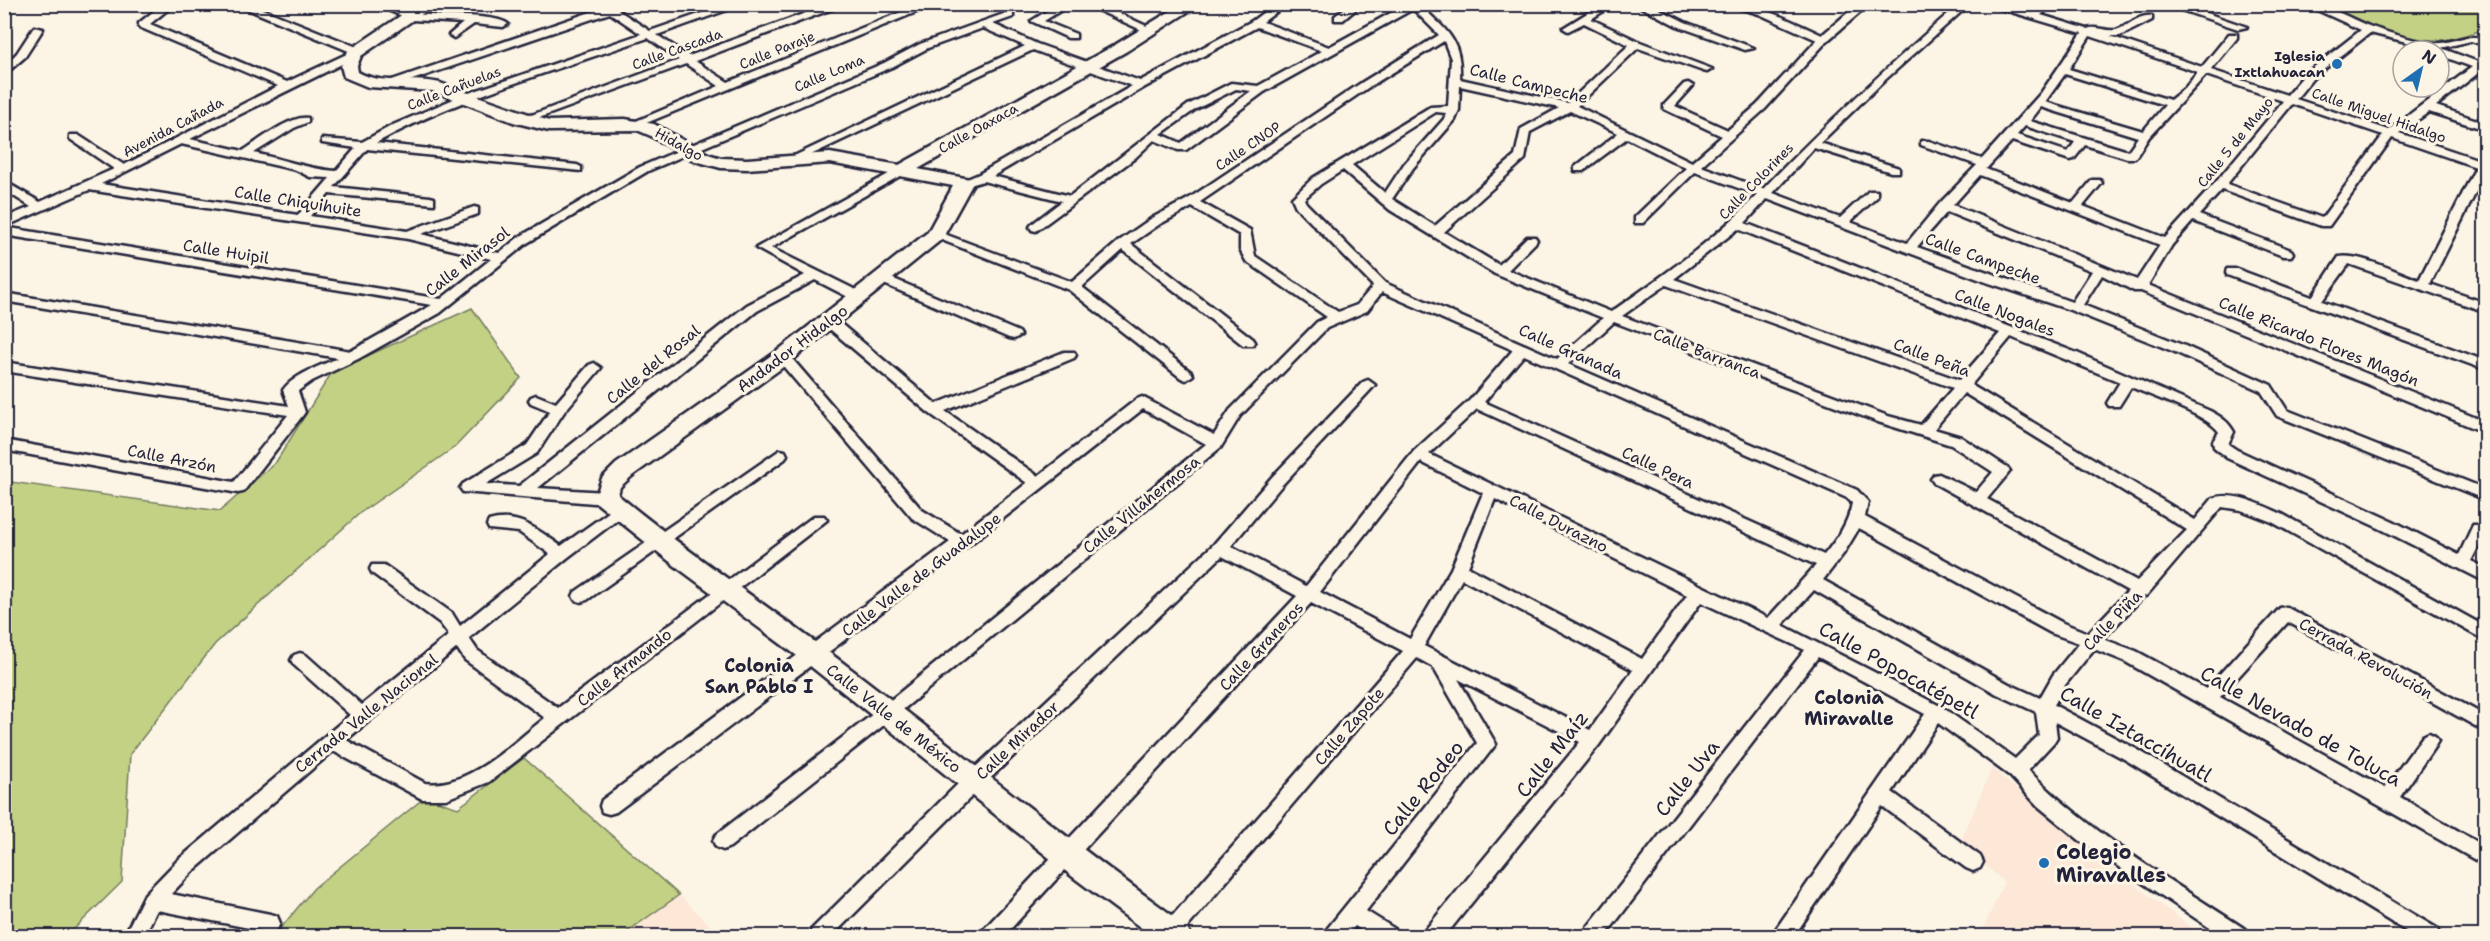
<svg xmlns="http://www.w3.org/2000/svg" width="2490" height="941" font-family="'Shantell Sans',sans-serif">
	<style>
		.built { fill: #fde7d7 }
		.green { fill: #c3d185; stroke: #727a60; stroke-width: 1.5 }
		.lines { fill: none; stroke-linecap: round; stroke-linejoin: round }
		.street-casing { stroke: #22223b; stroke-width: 5 }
		.secondary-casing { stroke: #22223b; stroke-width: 5 }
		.street { fill: #fcf5e5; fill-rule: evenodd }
		.secondary { fill: #fcf5e5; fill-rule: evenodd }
		.poi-dot { fill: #1f6fb2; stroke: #fcf5e5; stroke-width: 2 }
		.labels { text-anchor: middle; stroke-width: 6; stroke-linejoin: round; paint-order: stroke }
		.far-street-label { font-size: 14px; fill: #22223b; stroke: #fcf5e5 }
		.far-poi-label { font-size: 14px; font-weight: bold; fill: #22223b; stroke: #fcf5e5; text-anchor: end }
		.street-label { font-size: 16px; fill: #22223b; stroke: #fcf5e5 }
		.neighbourhood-label { font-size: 18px; font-weight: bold; fill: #22223b; stroke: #fcf5e5 }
		.near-street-label { font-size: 20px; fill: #22223b; stroke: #fcf5e5 }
		.near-poi-label { font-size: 20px; font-weight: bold; fill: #22223b; stroke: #fcf5e5; text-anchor: start }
	</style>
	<rect width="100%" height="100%" fill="#fcf5e5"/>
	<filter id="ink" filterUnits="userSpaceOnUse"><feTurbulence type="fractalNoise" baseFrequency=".0167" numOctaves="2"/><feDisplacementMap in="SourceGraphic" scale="12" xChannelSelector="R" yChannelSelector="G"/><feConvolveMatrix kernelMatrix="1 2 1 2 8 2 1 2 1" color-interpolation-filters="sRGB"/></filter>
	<g filter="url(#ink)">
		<!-- built -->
		<g class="built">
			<polygon points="1992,768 2074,839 2196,931 2193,936 1980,936 2004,882 1960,843"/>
			<polygon points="679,895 721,936 621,936"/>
		</g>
		<!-- green -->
		<g class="green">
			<path d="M2320,5H2485V29C2471,33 2455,40 2440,40C2402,42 2355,19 2320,5Z"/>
			<polygon points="472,308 521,378 455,447 360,513 215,644 130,754 122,882 67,936 5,936 4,481 220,511 276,462 332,372"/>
			<polygon points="524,758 679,895 621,936 274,936 314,888 425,797 458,808"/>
		</g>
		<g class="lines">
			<defs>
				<g id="street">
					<polygon points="4,4 12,4 4,9"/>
					<path d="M152,4L172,6L150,24L287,82L351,52L235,4H250L362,49L363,51L358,56L190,139L243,151C258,141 291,115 308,118V122L294,128L254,153C282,159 308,169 336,171L356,148L322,143V139L362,142L393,125L463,95L641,34L610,13L400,84H392V80L614,4H630L618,10L650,31L728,4H744L657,35L689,56L830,4H846L695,61L728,82L921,4H936L639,126H631L629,124L719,86L686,64L528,122H520L518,120L679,60L648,38C557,70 461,96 376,143L577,165L581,167V171L367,149L334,187L430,197L434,198V204L329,194L310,216L407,231L474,207L478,208V214L421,234L499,253L519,237L640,167L884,63L920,44L1009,12L1013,13V17L993,24L1037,44L1140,81L1252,21L1275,4H1287L1263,22L1329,47L1407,4H1419C1446,31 1462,38 1460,79L1568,103L1629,45L1584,23L1568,31L1563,28L1602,4H1615L1591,19L1640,42L1712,69L1707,72L1703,71L1638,48L1577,106L1692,162L1722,136L1664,109V105L1684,84L1688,83L1693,86L1675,106L1728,130L1757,105L1817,40L1759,14L1726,4C1762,4 1790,21 1822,35L1858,4H1870L1827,41L1765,109L1701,166L1763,189C1825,124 1891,64 1959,4H1970L1885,80L1820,143L1899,168V172H1891L1814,148L1773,193L1840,218L1869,191H1877V197L1850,222L1907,243L1940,203L1977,165L1921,145V141H1929L1982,159L2041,93L2082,33L1984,4H2002L2032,13L2041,4H2053L2041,15L2087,29C2097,25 2106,32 2116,30C2128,27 2138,14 2152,16V20L2120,36H2110L2202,67L2229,34H2237V38L2211,70L2287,95L2305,74L2361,30L2304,4C2328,4 2348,18 2369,26C2386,32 2415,41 2432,43C2454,45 2462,32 2486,39V46L2471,41L2441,48L2478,62L2486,58V67L2436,106L2486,123V130L2429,112L2399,133L2486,162V172L2430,284L2486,303V312L2349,264L2322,301L2486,361V370L2227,275L2226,272L2227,269H2237L2312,297L2339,257C2359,253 2399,273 2419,280L2476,167L2392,138L2329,226H2321L2222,190L2199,215L2291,250L2293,253L2291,256H2283L2193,221L2172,245L2148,285L2486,422V433L2141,291H2134L2102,275L2083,305L2185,346L2271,385L2287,410L2486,489V500L2277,416L2261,391L2175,352L2070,310L1986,282L1767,199L1745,223L2077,353L2210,411C2221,417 2228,421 2234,432L2228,444L2237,450L2393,521L2459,555L2473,525H2485L2486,532L2471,561L2486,568V582L2381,529L2227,458L2214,447L2213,441L2219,432C2208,415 2151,396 2131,387L2119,406H2109L2107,403L2120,382L2011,337L1971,385L2195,520L2213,498C2236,491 2261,505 2282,514L2486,627V641L2272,522L2241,510L2222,507L2147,595L2143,597L2103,639L2136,651L2206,689L2280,608L2286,607L2486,716V732L2288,622L2220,697L2385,788L2423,736L2429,733L2435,736L2438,741L2435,746L2400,797L2486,847V866L2124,661L2094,649L2065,685L2054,705L2138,750L2438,929L2441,936H2414L2126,760L2055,722L2057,737L2054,742L2028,770C2091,834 2170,880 2245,929L2248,936H2222L2083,843L2038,806L2010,776L1938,723L1892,792L1980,856L1983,862L1980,868L1973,871L1966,868L1882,806L1794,936H1773L1776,929L1925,714L1818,657L1605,936H1583L1586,929L1805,650L1701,602L1599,745L1445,936H1423L1426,929L1580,742L1458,679L1496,744L1366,911L1395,929L1398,936H1371L1355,926L1346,936H1324L1327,929L1477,743L1433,667L1417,658L1180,936H1158L1161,929L1403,651L1311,603L1004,936H981L984,929L1297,596L1222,556L980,788L832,936H809L812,929L966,776L1214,544L1272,477L1363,382L1368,380L1375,385L1282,485L1231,546L1306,586L1414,451L1470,400L1513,350L1382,292L1367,311L1327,328L1240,416L1221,447L894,717L730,847L723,850L716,847L713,841L716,835L882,707L1206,444L1143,409C970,546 793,680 616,812L609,814L602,812L600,806L602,800L950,542L912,518L778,360L776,357L778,354H788L922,510L961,534L1027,483L929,413L825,325L823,322L825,319H835L936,404L1064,352H1074L1076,355L1074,358L945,411L1038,476L1137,399L1142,397L1214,435L1230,410L1317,322L1327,317L1246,261L1240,250V235L1192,207L1160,224L1131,244L1253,339L1255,342L1253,345H1243L1123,250L1082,287L1191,372L1193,375L1186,380L1181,378L1069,290L929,235L935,231L939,232L1072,282L1119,241L1152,218L1188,199L1361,83L1439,35L1413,9L1264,92L1186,150H1178L1154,140L1135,158L1036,231L1032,230L1030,227L1032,224L1062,201L983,181L964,187L958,183L979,174L1132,86L1033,50L800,160H792L790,158L1025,46L983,28L928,48L892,67L648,171L527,243L440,313L358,359L312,381L298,391L305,412L303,415L243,492L238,493L4,450V440L234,482L288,415L4,371V362L289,406L283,390C295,374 320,366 338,358L4,301V293L351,351L432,305L4,235V227L441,299L491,259L408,239L89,190L4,227V218L31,207L4,190V181L40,202L114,169L70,139V135H78L124,165L278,86L139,27V23L159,7ZM1257,27L1322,51L1258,86L1231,83L1188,105L1070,196L993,176L1145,87ZM2370,33L2435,49L2434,51H2439V55L2472,67L2389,130L2296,99L2313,78ZM2090,36L2198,72L2185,88L2170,100L2069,69ZM1444,41L1451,59L1448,106L1430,107L1313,178L1292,198L1296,207L1373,286L1357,305L1338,312L1255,256L1250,230L1200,202L1369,87ZM2065,74L2165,105L2143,131L2045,102ZM2206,75L2283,101L2216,182L2165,238L2083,206L2102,183L2100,180H2092L2073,203L1986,169L2012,141L2070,160L2074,159L2085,145L2127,158H2135L2149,137ZM1460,86L1559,108L1521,129L1515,156L1435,226L1392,199L1413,168L1455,120L1459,110ZM1236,89L1251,91L1181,143L1161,134L1196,109ZM2292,104L2383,135L2322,218L2227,184ZM2041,107L2138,137L2128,151L2030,121ZM1570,111L1618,133L1575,167V171H1583L1627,138L1686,168L1635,217V223H1643L1695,172L1757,195C1714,241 1662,276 1611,312L1508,270L1535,243L1537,240L1535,237H1527L1499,265L1444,232L1525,159L1530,132ZM1436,112L1446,113L1444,119L1404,164L1385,193L1352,165ZM2025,126L2075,142L2068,152L2017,135ZM181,144L296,170L310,177L330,178L298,215L101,184ZM1343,170L1390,210L1495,274L1603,318L1557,359L1385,283L1306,203L1304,199L1321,184ZM1980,175L2160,245L2137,280L1953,205ZM1947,212L2092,271L2072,302L1917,247ZM1738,229L2000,333L1959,380L1674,279ZM1666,285L1953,388L1921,425L1888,416L1622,316ZM1614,322L1878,422L1951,445L1993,472L1976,492L1939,474L1934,475L1931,479L1934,483L2128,591L2088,633L2063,623L1865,517L1868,502L1857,490L1568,364ZM1524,355L1847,498L1852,503C1848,524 1837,539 1824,555L1484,402ZM1964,393L2187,530L2137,581L1987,499L2007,475L2010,471L2007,467L1961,437L1934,429ZM1477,409L1816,565L1768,618L1429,454ZM1421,462L1483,493L1451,569L1410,639L1320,592ZM1495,499L1687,595L1642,659L1468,567ZM1859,528L2051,633L2079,643L2053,675L2040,698L2009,684L1823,580L1844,553ZM1462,579L1633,670L1590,730L1424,646ZM1814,590L1997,694L2036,712L2039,735L2015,759L1942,707L1782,625Z"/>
					<path d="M373,4C392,4 399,12 415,14C435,17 494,13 508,24L503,27L474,24L454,38L449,35L463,23L412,20Z"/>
					<polygon points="1058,4 1071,4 1044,21 1076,34 1076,38 1068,38 1031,21"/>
					<polygon points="1084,4 1099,4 1155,30 1146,32"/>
					<polygon points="1350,4 1362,4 1343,20 1335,20 1335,16"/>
					<polygon points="1635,4 1649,4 1685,22 1754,48 1745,50 1677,26"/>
					<polygon points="2163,4 2180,4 2247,27 2238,29"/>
					<path d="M2258,4H2287C2280,9 2265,9 2258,4Z"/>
					<polygon points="34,27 43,29 25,57 4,75 4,66 17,53"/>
					<polygon points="903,166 909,170 907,172 771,248 864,294 866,297 864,300 854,300 815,280 757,311 538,488 606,492 611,494 614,498 611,502 606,504 463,492 460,488 463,484 527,445 550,411 531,403 529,400 531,397 536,395 556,403 589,365 594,363 601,368 564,412 537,453 486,484 519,486 747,305 805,275 756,248"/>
					<polygon points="882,274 1019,332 1021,335 1014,339 1009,338 877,281 876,278"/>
					<polygon points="780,450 785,451 787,455 785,459 587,600 581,602 575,600 573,596 575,592"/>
					<path d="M620,504L625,506L628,510L625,514L567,558L469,638L477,650L558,708L814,516H824L827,520L489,782L446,799H422L333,751L192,872L171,894L270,914L277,916L280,923L277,930L270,932L157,910L144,936H124L145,894L178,860L350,715L294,665L291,660L294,655L300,653L306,655L362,705L449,635L440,623L372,573L370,569L372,565H384L452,613L460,626L550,554L519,532L489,529L487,525L489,521C518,512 539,531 561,546ZM457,648L465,660L545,718C513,743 468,789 425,783L346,740Z"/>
				</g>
				<path id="secondary" d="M418,4H436L361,56L357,66L358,72C381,86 414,76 440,83L549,121L625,119L654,124L708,154L721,158L747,159L830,153L899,165L1115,45L1182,4H1200L1127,51L918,169L970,179L973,183L942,239L790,362L632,476L620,487L618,495C693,557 774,610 851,669C963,754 1072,844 1187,926L1191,936H1152L1073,877L804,661L674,565L598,504L595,498L602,478L616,464L776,352L928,232L953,186L830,163L747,169L721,168L695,161L651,136L637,130L549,131L513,122L433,91L368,87L344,77L341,66L348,51Z"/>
			</defs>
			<!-- street casing -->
			<use href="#street" class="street-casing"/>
			<!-- secondary casing -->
			<use href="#secondary" class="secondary-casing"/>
			<!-- street -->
			<use href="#street" class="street"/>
			<!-- secondary -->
			<use href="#secondary" class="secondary"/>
		</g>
	</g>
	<!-- markers -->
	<g class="poi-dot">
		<circle cx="2337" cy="64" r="6"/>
		<circle cx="2044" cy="863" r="6"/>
	</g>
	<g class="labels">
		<!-- far-street labels -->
		<g class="far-street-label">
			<text transform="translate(677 49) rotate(-20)" y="5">Calle Cascada</text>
			<text transform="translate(777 50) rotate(-22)" y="5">Calle Paraje</text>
			<text transform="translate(829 73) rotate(-23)" y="5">Calle Loma</text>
			<text transform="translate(454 88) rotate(-21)" y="5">Calle Cañuelas</text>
			<text transform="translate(2379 115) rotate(19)" y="5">Calle Miguel Hidalgo</text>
			<text transform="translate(173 127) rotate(-28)" y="5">Avenida Cañada</text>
			<text transform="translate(978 128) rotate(-29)" y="5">Calle Oaxaca</text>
			<text transform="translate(2235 142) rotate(-51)" y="5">Calle 5 de Mayo</text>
			<text transform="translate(679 144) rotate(29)" y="5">Hidalgo</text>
			<text transform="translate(1248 146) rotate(-34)" y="5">Calle CNOP</text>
			<text transform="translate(1756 181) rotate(-46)" y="5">Calle Colorines</text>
		</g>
		<!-- far-poi labels -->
		<g class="far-poi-label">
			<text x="2325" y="61">Iglesia<tspan x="2325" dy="16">Ixtlahuacan</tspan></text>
		</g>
		<!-- street labels -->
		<g class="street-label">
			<text transform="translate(1529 83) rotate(14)" y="6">Calle Campeche</text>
			<text transform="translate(298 201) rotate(9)" y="6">Calle Chiquihuite</text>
			<text transform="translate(226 251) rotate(9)" y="6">Calle Huipil</text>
			<text transform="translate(1983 258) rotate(20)" y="6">Calle Campeche</text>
			<text transform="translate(467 261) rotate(-38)" y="6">Calle Mirasol</text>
			<text transform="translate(2005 312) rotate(21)" y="6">Calle Nogales</text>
			<text transform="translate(2319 341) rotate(22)" y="6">Calle Ricardo Flores Magón</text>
			<text transform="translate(792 348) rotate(-37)" y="6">Andador Hidalgo</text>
			<text transform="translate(1571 351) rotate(24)" y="6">Calle Granada</text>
			<text transform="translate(1707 353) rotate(21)" y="6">Calle Barranca</text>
			<text transform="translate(1932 357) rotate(21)" y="6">Calle Peña</text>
			<text transform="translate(653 364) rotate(-39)" y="6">Calle del Rosal</text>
			<text transform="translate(172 458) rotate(11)" y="6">Calle Arzón</text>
			<text transform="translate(1658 467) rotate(25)" y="6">Calle Pera</text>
			<text transform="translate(1141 504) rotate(-39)" y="6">Calle Villahermosa</text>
			<text transform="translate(1559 523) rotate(27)" y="6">Calle Durazno</text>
			<text transform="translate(921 574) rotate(-37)" y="6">Calle Valle de Guadalupe</text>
			<text transform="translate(2112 620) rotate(-46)" y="6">Calle Piña</text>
			<text transform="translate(1261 646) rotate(-47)" y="6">Calle Graneros</text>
			<text transform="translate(2366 658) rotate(29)" y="6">Cerrada Revolución</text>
			<text transform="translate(624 667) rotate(-38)" y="6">Calle Armando</text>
			<text transform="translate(366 713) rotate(-39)" y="6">Cerrada Valle Nacional</text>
			<text transform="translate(894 718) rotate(38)" y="6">Calle Valle de México</text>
			<text transform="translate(1349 726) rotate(-49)" y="6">Calle Zapote</text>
			<text transform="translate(1017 740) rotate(-43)" y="6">Calle Mirador</text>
		</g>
		<!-- neighbourhood labels -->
		<g class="neighbourhood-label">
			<text x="759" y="672">Colonia<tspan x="759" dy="21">San Pablo I</tspan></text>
			<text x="1849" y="704">Colonia<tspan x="1849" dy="21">Miravalle</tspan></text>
		</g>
		<!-- near-street labels -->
		<g class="near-street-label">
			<text transform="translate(1899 670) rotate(29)" y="7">Calle Popocatépetl</text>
			<text transform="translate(2301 726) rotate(29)" y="7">Calle Nevado de Toluca</text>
			<text transform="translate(2136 734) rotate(30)" y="7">Calle Iztaccíhuatl</text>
			<text transform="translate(1552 754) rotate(-52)" y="7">Calle Maíz</text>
			<text transform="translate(1687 778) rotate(-52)" y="7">Calle Uva</text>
			<text transform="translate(1423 788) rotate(-51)" y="7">Calle Rodeo</text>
		</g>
		<!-- near-poi labels -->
		<g class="near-poi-label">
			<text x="2056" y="859">Colegio<tspan x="2056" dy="23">Miravalles</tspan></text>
		</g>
	</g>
	<!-- margin -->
	<rect width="2490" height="941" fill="none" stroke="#fcf5e5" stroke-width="24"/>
	<rect x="12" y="12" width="2466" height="917" fill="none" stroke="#22223b" stroke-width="2" filter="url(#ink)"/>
	<!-- north arrow -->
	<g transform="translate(2421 69) rotate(34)"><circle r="28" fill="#fcf5e5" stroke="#a5a1a1" stroke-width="1.5"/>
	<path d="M0-4.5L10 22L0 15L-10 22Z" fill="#1f6fb2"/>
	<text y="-9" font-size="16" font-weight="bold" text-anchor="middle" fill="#22223b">N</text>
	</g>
</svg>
